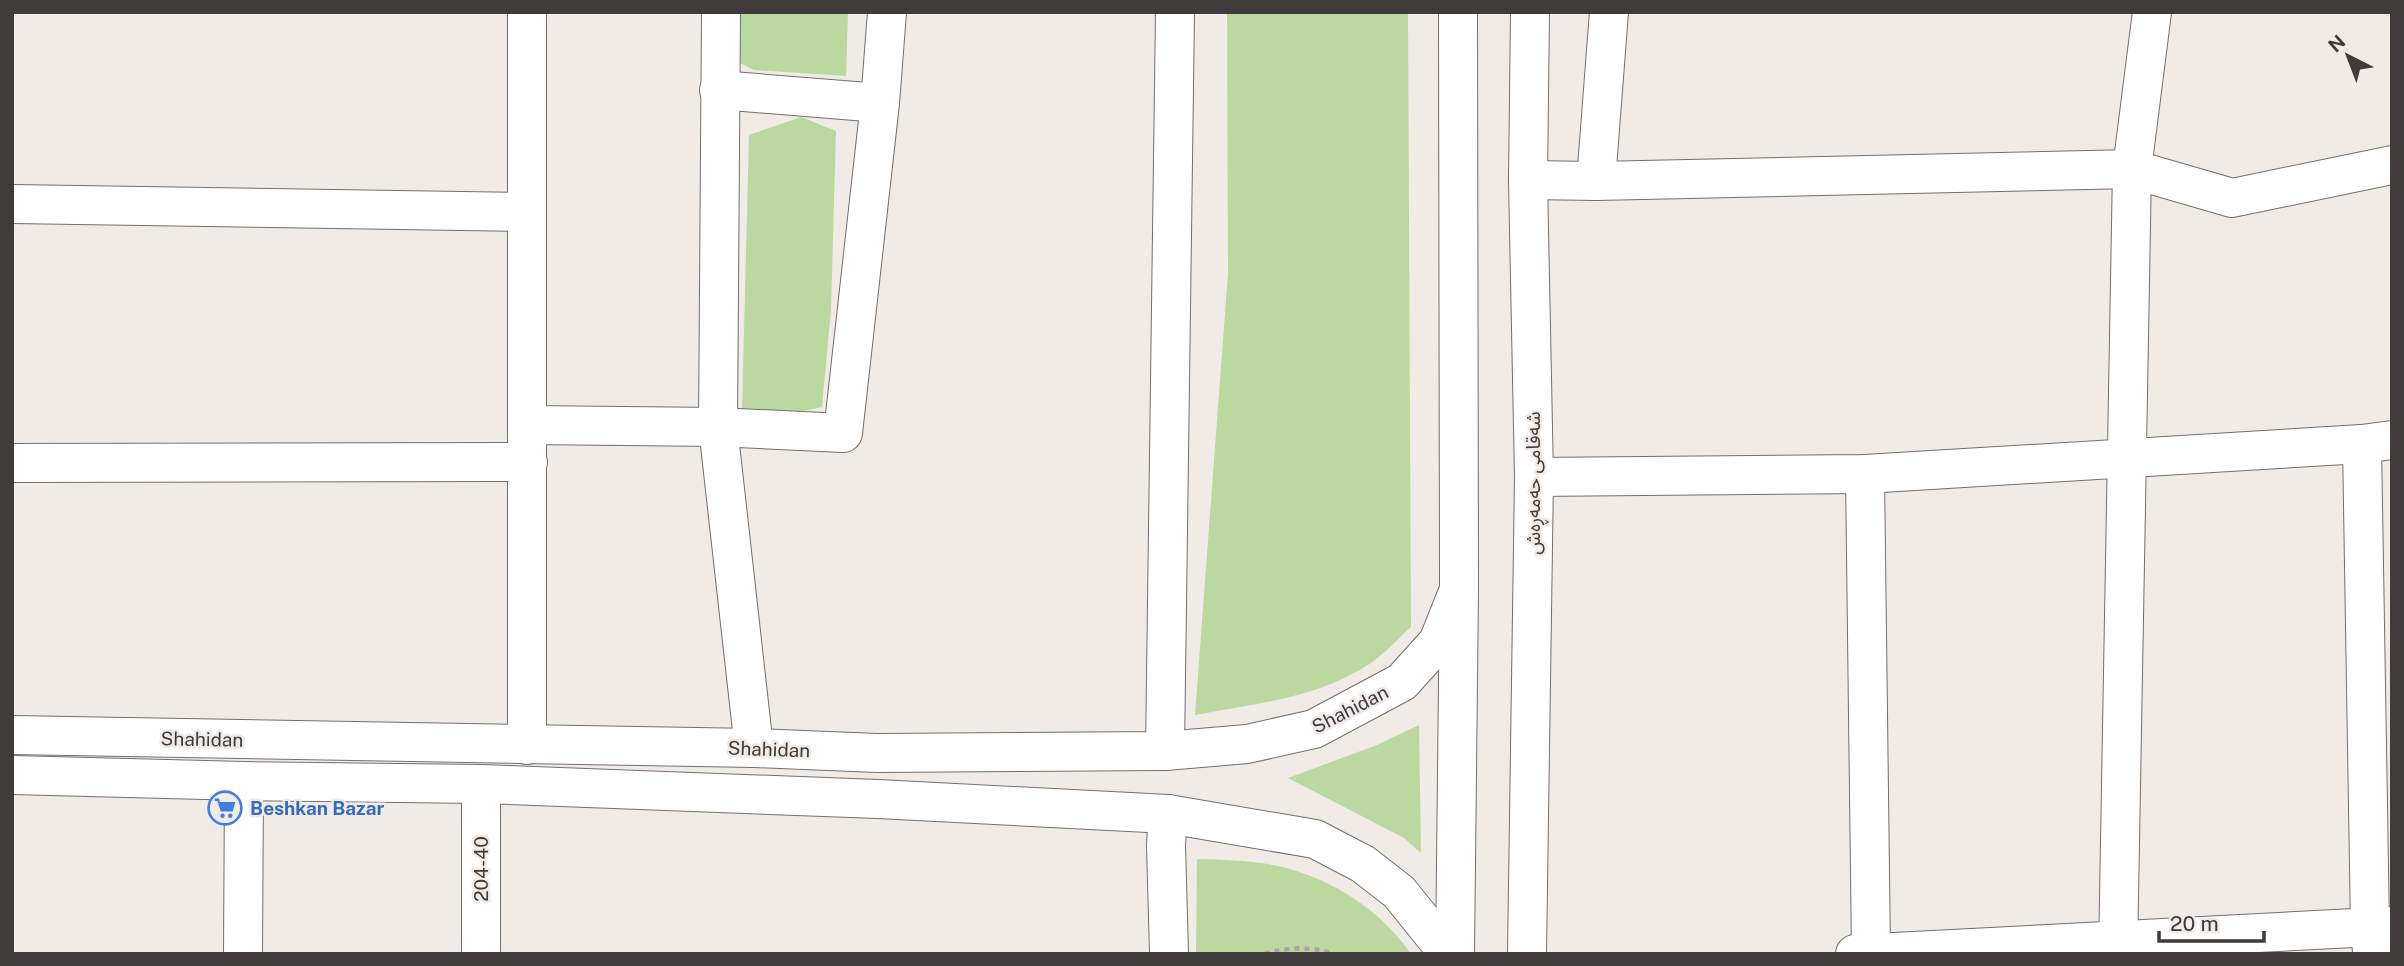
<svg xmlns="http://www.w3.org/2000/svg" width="2404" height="966" font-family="'Public Sans','Noto Sans Arabic',sans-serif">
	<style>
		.green { fill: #bbd8a0 }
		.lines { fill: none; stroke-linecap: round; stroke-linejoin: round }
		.minor-casing { stroke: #746f6c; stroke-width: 40 }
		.major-casing { stroke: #746f6c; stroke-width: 40 }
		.highway-casing { stroke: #746f6c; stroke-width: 40 }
		.path { stroke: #a9a4a2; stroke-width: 4.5; stroke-dasharray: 5 5; stroke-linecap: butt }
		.minor { stroke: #fff; stroke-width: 38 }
		.major { stroke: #fff; stroke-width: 38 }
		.highway { stroke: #fff; stroke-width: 38 }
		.labels { text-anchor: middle; stroke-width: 5; stroke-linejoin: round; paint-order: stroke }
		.street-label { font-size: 19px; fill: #3e3b3a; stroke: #f1ebe7 }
		.shop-label { font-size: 19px; font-weight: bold; fill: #366cbe; stroke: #f1ebe7; text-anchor: start }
	</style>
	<rect width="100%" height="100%" fill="#f1ebe7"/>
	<!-- green -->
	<g class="green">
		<polygon points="733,12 848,12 846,76 754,70 728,57"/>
		<path d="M1227,12H1408L1411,627C1398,639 1385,653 1371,663C1319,698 1254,704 1195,715L1228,273Z"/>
		<polygon points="801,117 836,131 831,310 822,407 791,414 742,410 749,135"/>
		<polygon points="1419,725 1421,853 1404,838 1288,778 1377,745"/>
		<path d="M1197,859C1224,860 1251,860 1278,866C1331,878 1380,909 1411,954H1196Z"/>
	</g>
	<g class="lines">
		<defs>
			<g id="minor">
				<polyline points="527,12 527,745"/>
				<polyline points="721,12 718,427 754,748"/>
				<polyline points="719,90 880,103"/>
				<polyline points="1528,180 1596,181 2132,169 2232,198 2392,165"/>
				<polyline points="1596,181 1609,12"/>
				<polyline points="12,204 527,212"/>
				<polyline points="528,425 718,427 843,433 880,103 887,12"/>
				<polyline points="2362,444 2370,927 2372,952"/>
				<polyline points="12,463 528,462"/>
				<polyline points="1865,474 1871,952"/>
				<polyline points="1534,477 1865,474 2362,444 2392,440"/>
				<polyline points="1165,751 1175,12"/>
				<polyline points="481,784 481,954"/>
				<polyline points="1168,814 1166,845 1169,954"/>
				<polyline points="243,954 244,781"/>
				<polyline points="1855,954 2392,926"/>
				<polyline points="2118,954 2132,169 2152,12"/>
			</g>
			<g id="major">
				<polyline points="12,735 754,748 877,753 1165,751 1247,744 1314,729 1402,682 1438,642 1458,592"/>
				<polyline points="12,775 244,781 481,784 878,799 1168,814 1315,839 1363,864 1399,892 1449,954"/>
			</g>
			<g id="highway">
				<polyline points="1455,954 1459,590 1458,12"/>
				<polyline points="1527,954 1534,477 1528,180 1530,12"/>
			</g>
		</defs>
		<!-- minor casing -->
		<use href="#minor" class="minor-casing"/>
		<!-- major casing -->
		<use href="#major" class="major-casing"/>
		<!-- highway casing -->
		<use href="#highway" class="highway-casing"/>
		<!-- path -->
		<path class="path" d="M1265,954C1285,947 1313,946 1333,954"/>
		<!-- minor -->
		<use href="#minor" class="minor"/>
		<!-- major -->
		<use href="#major" class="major"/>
		<!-- highway -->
		<use href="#highway" class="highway"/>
	</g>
	<!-- icons -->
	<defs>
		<symbol id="supermarket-ring" viewBox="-11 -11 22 22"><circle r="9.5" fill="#f1ebe7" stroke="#3f7fe0" stroke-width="1.5"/><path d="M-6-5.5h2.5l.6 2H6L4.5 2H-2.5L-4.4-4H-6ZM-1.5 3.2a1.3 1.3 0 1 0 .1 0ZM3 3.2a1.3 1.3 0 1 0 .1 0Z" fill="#3f7fe0"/></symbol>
	</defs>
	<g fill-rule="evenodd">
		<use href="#supermarket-ring" x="206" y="789" width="38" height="38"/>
	</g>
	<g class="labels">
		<!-- street labels -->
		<g class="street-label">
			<text transform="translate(1533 483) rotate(-90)" y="7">شەقامی حەمەڕەش</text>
			<text transform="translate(1350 709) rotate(-27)" y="7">Shahidan</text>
			<text transform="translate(202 739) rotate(1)" y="7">Shahidan</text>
			<text transform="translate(769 749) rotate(2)" y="7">Shahidan</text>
			<text transform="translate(481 869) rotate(-90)" y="7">204-40</text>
		</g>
		<!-- shop labels -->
		<g class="shop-label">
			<text x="250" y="815">Beshkan Bazar</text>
		</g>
	</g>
	<!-- border -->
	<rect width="2404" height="966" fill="none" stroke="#3e3b3a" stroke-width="28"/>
	<!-- north arrow -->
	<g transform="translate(2348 56) rotate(318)" stroke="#f1ebe7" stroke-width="5" paint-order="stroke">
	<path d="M0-5L12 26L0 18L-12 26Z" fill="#3e3b3a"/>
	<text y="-10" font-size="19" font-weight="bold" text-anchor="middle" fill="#3e3b3a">N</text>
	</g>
	<!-- scale -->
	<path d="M2159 931v10h105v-10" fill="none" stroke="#3e3b3a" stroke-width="3.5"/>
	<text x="2170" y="931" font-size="21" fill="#3e3b3a" stroke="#f1ebe7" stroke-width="5" paint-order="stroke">20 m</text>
</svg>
